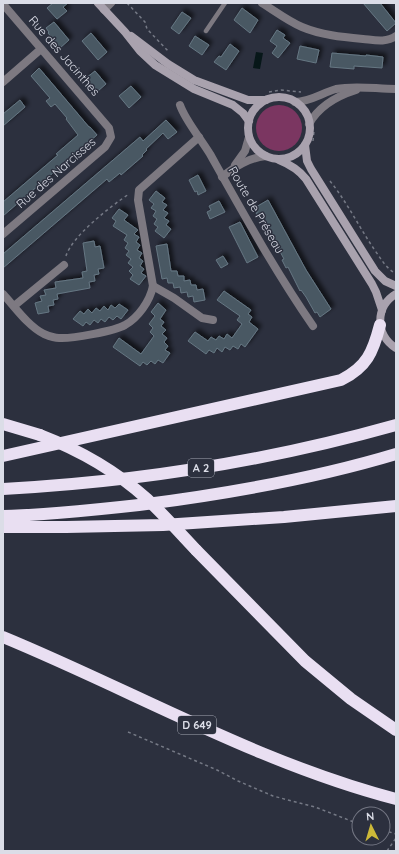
<svg xmlns="http://www.w3.org/2000/svg" width="399" height="854" font-family="Quicksand,sans-serif">
	<style>
		.green { fill: #7b3661 }
		.water { fill: #071719 }
		.building { fill: #485863; stroke: #667783; filter: url(#shadow) }
		.lines { fill: none; stroke-linecap: round; stroke-linejoin: round }
		.path { stroke: #757985; stroke-width: 1.5; stroke-dasharray: 3 3; stroke-linecap: butt }
		.service { stroke: #7d7981; stroke-width: 4.5 }
		.minor { stroke: #7d7981; stroke-width: 8 }
		.secondary { stroke: #a9a2ae; stroke-width: 8 }
		.motorway { stroke: #e9dff2; stroke-width: 12 }
		.motorway-bridge { stroke: #e9dff2; stroke-width: 12 }
		.labels { text-anchor: middle; stroke-width: 3; stroke-linejoin: round; paint-order: stroke }
		.shield { fill: #2c303e; stroke: #a6a9b4; stroke-width: 1 }
		.shield-label { font-size: 11px; font-weight: bold; fill: #dbdde7 }
		.street-label { font-size: 12px; fill: #dbdde7; stroke: #2c303e }
	</style>
	<defs>
		<filter id="shadow"><feDropShadow dx="3.5" dy="-3.5" stdDeviation="2" flood-color="#0009"/></filter>
	</defs>
	<rect width="100%" height="100%" fill="#2c303e"/>
	<!-- green -->
	<circle class="green" cx="279" cy="128" r="23"/>
	<!-- water -->
	<polygon class="water" points="256,52 263,53 260,69 253,68"/>
	<!-- building -->
	<g class="building">
		<polygon points="53,3 68,3 63,7 67,11 57,19 47,8"/>
		<polygon points="363,3 380,3 396,23 387,31"/>
		<polygon points="242,8 258,20 250,33 234,20"/>
		<polygon points="182,12 191,18 179,34 171,28"/>
		<polygon points="54,22 69,40 60,48 48,33 49,32 46,28"/>
		<polygon points="277,30 285,35 283,38 290,43 278,58 272,53 277,46 270,41"/>
		<polygon points="91,33 107,52 98,60 82,41"/>
		<polygon points="195,36 209,45 202,55 189,46"/>
		<polygon points="230,44 239,51 226,70 214,62 219,56 221,57"/>
		<polygon points="300,46 319,50 316,63 297,59"/>
		<polygon points="332,53 366,56 366,55 383,57 382,68 354,66 354,69 330,67"/>
		<polygon points="39,68 89,127 90,127 97,135 3,216 3,202 58,155 56,154 78,135 66,119 67,118 55,104 51,107 46,101 50,98 31,76"/>
		<polygon points="95,71 106,84 98,91 86,78"/>
		<polygon points="131,86 141,97 129,108 119,96"/>
		<polygon points="20,100 25,107 3,126 3,114"/>
		<polygon points="166,120 177,132 168,139 163,133 146,149 147,150 142,155 143,156 121,175 120,173 109,182 107,179 3,268 3,254 140,137 143,141"/>
		<polygon points="198,175 206,191 198,195 197,191 195,192 189,180"/>
		<polygon points="156,191 165,198 162,202 167,205 163,210 168,213 164,218 169,221 166,225 171,229 164,238 155,231 158,227 154,224 157,219 153,216 156,211 151,208 154,204 149,200"/>
		<polygon points="268,200 306,270 331,309 320,317 317,312 315,313 306,297 301,290 300,291 288,267 286,268 282,260 284,259 276,244 274,245 269,237 271,236 263,220 261,221 256,213 258,212 256,207"/>
		<polygon points="219,201 225,212 210,219 207,212 211,210 209,206"/>
		<polygon points="119,209 128,215 124,220 138,230 134,234 139,237 136,242 140,245 137,250 142,253 139,258 143,261 140,266 144,269 141,273 146,276 139,285 130,279 133,275 129,271 133,267 128,263 131,259 126,255 129,251 125,248 128,243 124,240 127,235 113,226 116,221 112,218"/>
		<polygon points="240,222 258,257 247,263 229,227"/>
		<polygon points="94,241 95,247 100,246 104,268 98,269 99,274 94,275 95,281 89,282 90,288 57,294 58,299 53,300 54,305 48,306 49,312 38,314 35,303 42,301 40,296 46,295 44,290 56,288 55,282 83,278 82,272 87,271 83,243"/>
		<polygon points="167,244 171,271 177,271 178,276 184,276 184,281 190,280 191,285 196,285 197,290 203,289 205,300 194,302 193,296 188,297 187,292 181,293 180,287 174,288 173,283 168,283 167,278 162,279 156,246"/>
		<polygon points="223,256 228,264 221,268 216,260"/>
		<polygon points="224,291 251,310 248,314 252,317 249,322 258,329 245,347 241,344 238,349 233,346 230,350 225,347 222,352 217,348 214,353 209,350 206,354 188,341 195,332 208,341 211,337 216,340 219,336 224,339 227,334 232,338 242,324 237,320 240,316 217,300"/>
		<polygon points="158,303 166,310 160,319 164,322 161,326 166,330 162,334 167,338 164,342 168,346 165,350 170,353 163,363 158,360 155,364 151,361 147,365 143,362 140,366 113,347 119,338 141,354 154,336 150,332 153,328 149,324 155,316 151,312"/>
		<polygon points="119,304 128,310 121,319 117,316 113,320 109,317 105,322 101,319 98,323 94,320 90,325 86,322 83,326 73,319 80,311 84,314 88,309 92,313 96,308 100,311 104,306 108,310 111,305 115,308"/>
	</g>
	<g class="lines">
		<!-- path -->
		<g class="path">
			<polyline points="127,3 145,22 147,29 169,52"/>
			<polyline points="269,92 281,90 301,92"/>
			<polyline points="313,141 314,131"/>
			<path d="M330,181C347,202 359,227 374,249C381,259 386,268 396,274"/>
			<path d="M66,256C72,236 111,206 129,194"/>
			<polyline points="128,732 217,770 238,781 273,796 315,807 359,824"/>
			<polyline points="383,830 396,834"/>
			<polyline points="387,851 396,838"/>
		</g>
		<!-- service -->
		<polyline class="service" points="206,31 225,3"/>
		<!-- minor -->
		<g class="minor">
			<path d="M262,3C275,11 288,21 302,27C321,35 342,37 363,39C374,40 386,43 396,36"/>
			<polyline points="3,4 109,128 111,137 105,147 3,234"/>
			<polyline points="104,10 111,3"/>
			<polyline points="3,82 41,49"/>
			<path d="M295,102C310,102 322,93 336,89C356,85 376,89 396,89"/>
			<path d="M180,105C185,120 201,139 210,154C243,213 275,271 313,326"/>
			<path d="M309,124C319,106 337,96 356,90"/>
			<polyline points="235,165 245,151 249,137"/>
			<path d="M222,177C236,166 248,158 266,156"/>
			<polyline points="153,286 174,298 202,318 213,320"/>
			<path d="M3,294C15,307 28,326 44,334C49,336 54,338 59,338C71,339 115,331 125,325C138,318 150,301 153,286L138,200L139,190L199,137"/>
			<polyline points="14,306 64,265"/>
		</g>
		<!-- secondary -->
		<g class="secondary">
			<polyline points="98,3 125,32 140,51 155,65 194,89 233,105 243,113 249,121"/>
			<polyline points="131,36 168,64 194,80 248,100 266,100"/>
			<circle cx="279" cy="128" r="31"/>
			<polyline points="305,145 307,161 311,169 375,271 385,281 396,286"/>
			<path d="M279,160C289,164 299,170 306,179L372,284L376,292L382,310"/>
			<path d="M396,294C375,306 375,335 396,348"/>
		</g>
		<!-- motorway -->
		<g class="motorway">
			<polyline points="3,424 40,435"/>
			<path d="M3,456L341,380C367,367 373,352 380,325"/>
			<path d="M3,489C136,482 268,461 396,425"/>
			<path d="M3,516C49,515 94,510 139,505C226,494 313,479 396,454"/>
			<polyline points="3,527 66,527 163,525 284,517 396,506"/>
			<polyline points="196,550 305,661 351,699 396,730"/>
			<path d="M3,637C134,691 258,763 396,799"/>
		</g>
		<!-- motorway-bridge -->
		<path class="motorway-bridge" d="M40,435C79,450 116,471 147,499C164,515 180,533 196,550"/>
	</g>
	<g class="labels">
		<!-- shield labels -->
		<g class="shield">
			<rect x="188" y="459" width="26" height="18" rx="3"/>
			<rect x="178" y="716" width="38" height="18" rx="3"/>
		</g>
		<g class="shield-label">
			<text x="201" y="472">A 2</text>
			<text x="197" y="729">D 649</text>
		</g>
		<!-- street labels -->
		<g class="street-label">
			<text transform="translate(64 56) rotate(49)" y="4">Rue des Jacinthes</text>
			<text transform="translate(56 173) rotate(-41)" y="4">Rue des Narcisses</text>
			<text transform="translate(256 210) rotate(60)" y="4">Route de Préseau</text>
		</g>
	</g>
	<!-- border -->
	<rect width="399" height="854" fill="none" stroke="#dbdde7" stroke-width="8"/>
	<!-- north arrow -->
	<g transform="translate(371 826) rotate(355)"><circle r="19" fill="#2c303e" stroke="#727582"/>
	<path d="M0-3L7 15L0 10L-7 15Z" fill="#cdb938"/>
	<text y="-6" font-size="11" font-weight="bold" text-anchor="middle" fill="#dbdde7">N</text>
	</g>
</svg>
